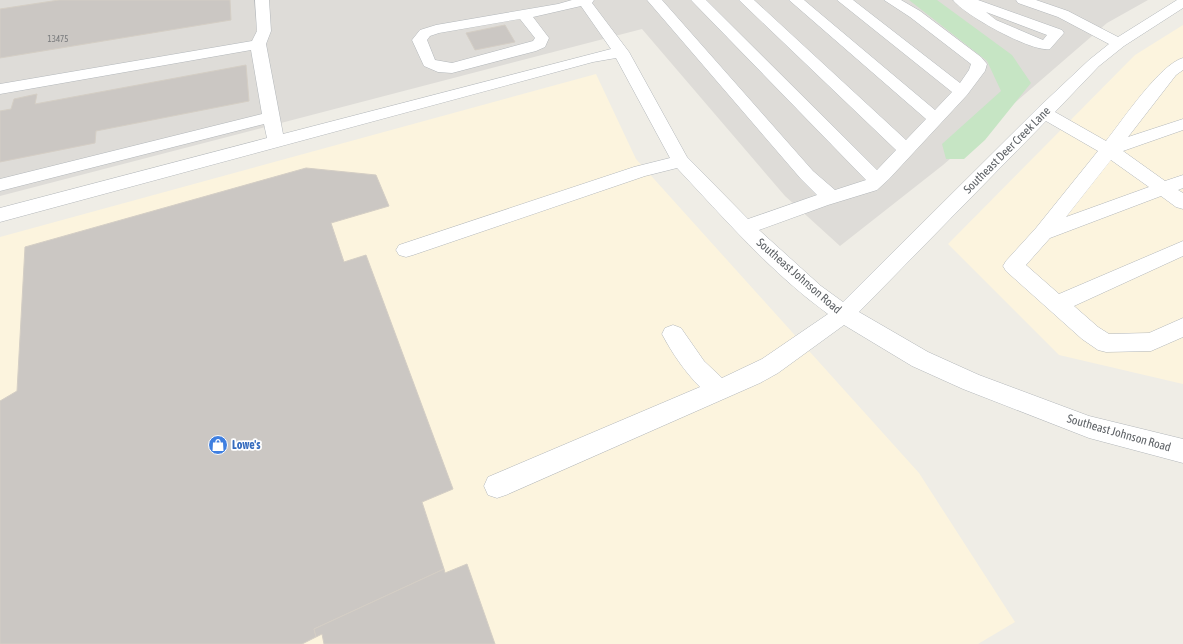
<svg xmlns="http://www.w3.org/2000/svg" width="1183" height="644" font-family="'Asap Condensed',sans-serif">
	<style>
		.commercial { fill: #fcf4de }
		.industrial { fill: #dedcd8 }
		.green { fill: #c6e5c4 }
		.building { fill: #cbc7c3; stroke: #d4cec5 }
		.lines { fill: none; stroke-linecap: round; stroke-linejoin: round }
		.minor-casing { stroke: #b3b7ba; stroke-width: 1 }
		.minor { fill: #fff; fill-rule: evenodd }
		.labels { text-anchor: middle; stroke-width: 3.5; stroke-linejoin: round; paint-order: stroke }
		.far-number-label { font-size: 9px; fill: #797b7d }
		.street-label { font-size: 12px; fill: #5e6266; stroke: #fff }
		.shop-label { font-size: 12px; font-weight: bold; fill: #366cbe; stroke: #fff; text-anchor: start }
	</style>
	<rect width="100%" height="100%" fill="#efede6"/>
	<!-- commercial -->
	<g class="commercial">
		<polygon points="1183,25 1183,384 1059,355 948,244 1135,55"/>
		<polygon points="596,74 636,159 919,473 1015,622 978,644 0,644 0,237"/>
	</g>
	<!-- industrial -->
	<polygon class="industrial" points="0,0 1148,0 1107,23 943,165 840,246 785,196 642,29 0,196"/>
	<!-- green -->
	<polygon class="green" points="909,0 937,0 1012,55 1031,83 985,140 964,159 946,159 942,144 1001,91 987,61"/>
	<!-- building -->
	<g class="building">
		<polygon points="59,0 230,0 231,20 0,58 0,9"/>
		<polygon points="505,25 515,42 475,50 466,33"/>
		<polygon points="246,65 249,101 96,131 95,143 0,162 0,111 11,109 14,99 37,94 35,104"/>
		<polygon points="306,168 376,175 389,206 331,223 344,262 366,255 453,489 422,502 444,569 314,629 316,637 302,644 0,644 0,401 17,391 25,247"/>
		<polygon points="467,564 495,644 324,644 322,634 316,637 314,629 444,569 445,573"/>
	</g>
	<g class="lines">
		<defs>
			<g id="minor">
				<path d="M255,0H269L271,31L266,44L283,134L611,49L581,6L533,17L549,38L545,47L536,51L452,73L438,72L424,66L412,40L420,30L436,25L558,4L572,0H594L592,3L629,52L687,157L748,219L817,195L801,179L647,0H662L813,171L835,190L866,180L691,0H706L877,170L896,150L739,0H754L906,140L926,119L789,0H804L935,110L952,92L837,0H853L960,83L969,70L971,64L910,17L884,0H901L920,11L981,57L987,64L985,71L967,95L889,179L877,190L828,205L759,230L821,286L843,302L1038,108L1089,60L1109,44L1058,17L1018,3L1016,0H1036L1068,11L1118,37L1177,0H1183V8L1124,46L1099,66L1055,112L1106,141C1122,121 1160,64 1183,58V70L1176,75L1128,137L1183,119V130L1123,151L1165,181L1183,175V188L1178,190L1183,193V209L1176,207L1161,196L1050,238L1026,265L1059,294L1183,241V256L1074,306L1098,327L1109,334L1149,333L1183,318V337L1151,351L1106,352L1098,350L1082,339L1006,271L1003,266L1006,261L1036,228L1098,151L1046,121L859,312L928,352L979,375L1089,416L1183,439V463L1089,438L963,389L912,366L844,325L778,373L760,383L506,495L497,498L488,495L484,486L488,477L700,387C685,372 672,353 662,334L665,328L673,325L681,328L704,361L722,378L762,359L828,314C771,273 725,219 677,168L645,176L413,255L406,257L399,255L396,250L399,245L634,167L670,158L616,58L593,62L0,222V208L267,138L264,124L0,191V179L262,114L251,50L0,94V84L252,41L257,31ZM520,19L535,38L533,41L452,63L435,60L427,40L430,36L439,33ZM1111,160L1149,187L1066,217Z"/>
				<path d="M953,0H978L1062,30L1064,33L1050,49C1033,53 964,15 953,0ZM986,12L1047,35L1043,40L996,20Z"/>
			</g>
		</defs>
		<!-- minor casing -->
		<use href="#minor" class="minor-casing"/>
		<!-- minor -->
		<use href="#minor" class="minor"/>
	</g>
	<!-- icons -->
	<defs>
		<symbol id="shop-disc" viewBox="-11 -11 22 22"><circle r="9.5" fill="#3f7fe0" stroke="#fff"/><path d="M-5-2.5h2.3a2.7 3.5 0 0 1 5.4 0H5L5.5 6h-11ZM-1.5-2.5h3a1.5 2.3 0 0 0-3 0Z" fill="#fff"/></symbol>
	</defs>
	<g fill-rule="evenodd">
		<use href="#shop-disc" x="207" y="434" width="22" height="22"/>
	</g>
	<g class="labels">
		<!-- far-number labels -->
		<g class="far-number-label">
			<text x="58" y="42">13475</text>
		</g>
		<!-- street labels -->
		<g class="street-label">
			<text transform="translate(1007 150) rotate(-45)" y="4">Southeast Deer Creek Lane</text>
			<text transform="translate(799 276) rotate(41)" y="4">Southeast Johnson Road</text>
			<text transform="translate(1119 433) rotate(16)" y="4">Southeast Johnson Road</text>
		</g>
		<!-- shop labels -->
		<g class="shop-label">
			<text x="232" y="449">Lowe's</text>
		</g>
	</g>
</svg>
